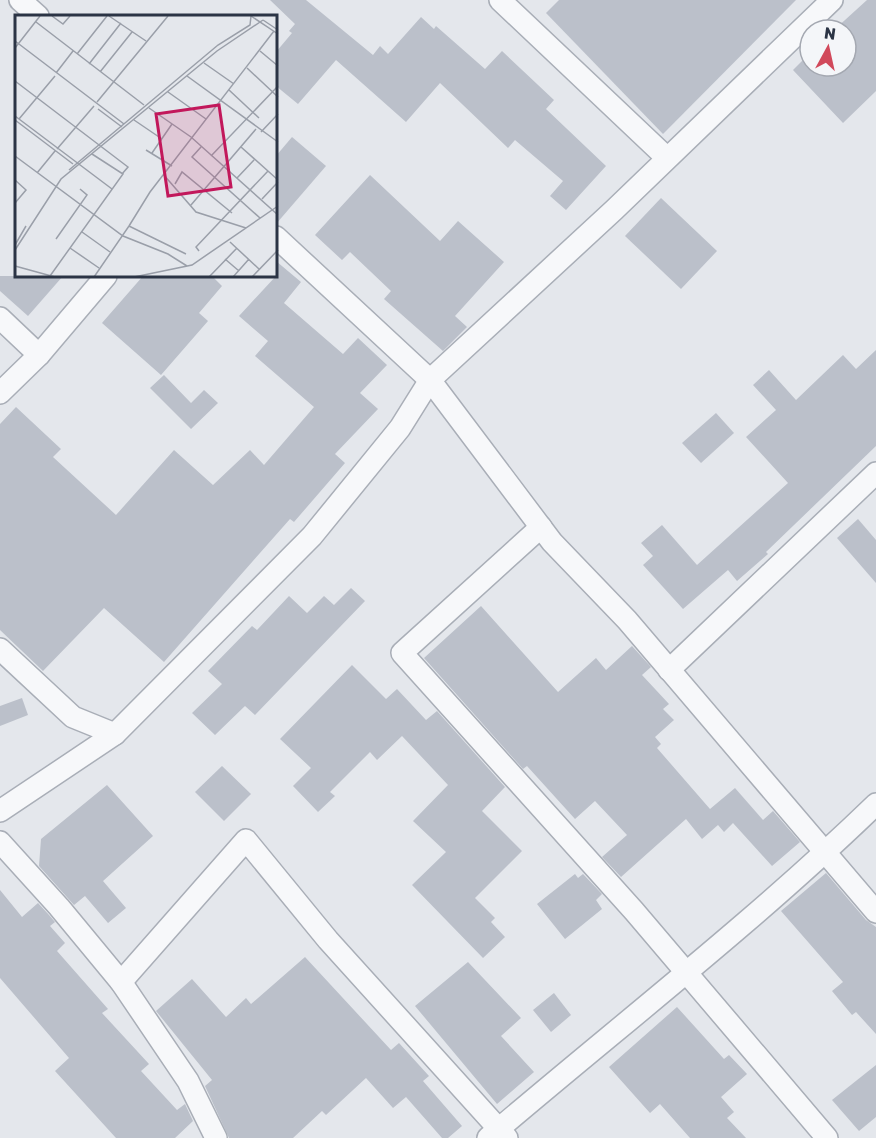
<svg xmlns="http://www.w3.org/2000/svg" width="876" height="1138" font-family="Rubik,sans-serif">
	<style>
		.building { fill: #bbc0ca }
		.lines { fill: none; stroke-linecap: round; stroke-linejoin: round }
		.minor-casing { stroke: #a9aeb7; stroke-width: 24 }
		.minor { stroke: #f7f8fa; stroke-width: 21 }
		.inset-road { fill: none; stroke: #9a9fa9; stroke-width: 1.5 }
		.view { fill: #c2185b; fill-opacity: 0.15; stroke: #c2185b; stroke-width: 3 }
		.inset-edge { fill: none; stroke: #2b3445; stroke-width: 3 }
	</style>
	<rect width="100%" height="100%" fill="#e4e7ec"/>
	<!-- building -->
	<g class="building">
		<polygon points="270,0 306,0 373,55 380,46 388,54 421,17 434,29 436,26 485,69 502,51 554,100 546,109 606,166 566,210 550,196 563,181 515,140 508,148 440,83 406,122 336,60 298,104 276,86 276,52 292,33 289,31 295,24"/>
		<polygon points="559,0 796,0 663,134 546,13"/>
		<polygon points="867,0 876,0 876,91 843,123 793,70 810,53 810,66 846,66 846,30 834,30"/>
		<polygon points="292,137 326,166 276,224 276,156"/>
		<polygon points="370,175 440,241 458,221 504,262 455,316 467,327 443,351 384,299 391,291 350,252 342,260 315,235"/>
		<polygon points="661,198 717,251 681,289 625,236"/>
		<polygon points="276,261 301,282 284,303 343,354 358,338 387,365 360,393 378,409 335,454 345,463 294,522 290,519 164,662 104,608 43,671 0,630 0,424 16,407 61,449 53,457 116,515 174,450 213,485 250,450 264,465 314,407 255,356 268,341 239,316 276,276"/>
		<polygon points="0,276 63,276 28,316 0,291"/>
		<polygon points="143,276 212,276 222,286 199,313 208,321 161,375 102,323"/>
		<polygon points="876,350 876,446 766,552 768,554 737,581 728,570 683,609 643,565 653,556 641,543 662,525 697,565 788,483 746,437 776,410 753,385 769,370 796,400 843,355 856,369"/>
		<polygon points="164,375 191,403 204,390 218,403 191,429 150,388"/>
		<polygon points="716,413 734,433 701,463 682,443"/>
		<polygon points="858,519 876,540 876,583 837,538"/>
		<polygon points="351,588 365,601 255,715 245,706 215,735 192,713 222,684 208,671 252,626 257,630 289,596 307,613 324,596 334,605"/>
		<polygon points="481,606 558,692 596,658 606,670 632,646 651,667 642,675 669,704 663,709 674,720 655,737 661,744 657,748 710,809 735,788 763,820 773,811 800,842 772,866 733,823 724,832 718,825 702,839 686,819 621,877 602,857 627,835 595,801 575,819 527,766 523,769 424,658"/>
		<polygon points="352,665 386,699 397,689 426,720 437,711 505,787 482,811 522,851 475,898 495,918 491,922 505,937 483,958 412,885 446,852 413,821 448,785 402,736 377,760 370,752 330,792 335,796 318,812 293,786 311,768 280,739"/>
		<polygon points="22,698 28,715 0,726 0,706"/>
		<polygon points="222,766 251,794 224,821 195,792"/>
		<polygon points="107,785 153,836 103,881 126,908 108,923 85,896 74,905 39,866 41,839"/>
		<polygon points="826,873 866,920 876,927 876,1034 856,1012 852,1015 832,991 843,982 781,911"/>
		<polygon points="575,874 578,878 583,874 602,894 596,900 602,909 565,939 537,904"/>
		<polygon points="0,890 22,917 38,903 49,915 55,922 50,926 65,943 57,951 108,1009 102,1013 149,1064 141,1071 177,1110 185,1104 193,1121 175,1138 116,1138 55,1071 69,1058 0,978"/>
		<polygon points="305,957 391,1050 399,1043 429,1076 423,1081 462,1126 448,1138 442,1138 406,1097 393,1108 366,1078 326,1115 322,1111 293,1138 229,1138 205,1086 212,1080 156,1011 192,979 226,1017 246,998 251,1004"/>
		<polygon points="468,962 521,1018 501,1036 534,1072 497,1104 415,1006"/>
		<polygon points="554,993 571,1015 551,1032 533,1010"/>
		<polygon points="677,1007 724,1059 729,1055 747,1074 721,1097 734,1112 727,1118 746,1138 690,1138 660,1104 650,1113 609,1067"/>
		<polygon points="876,1065 876,1117 859,1131 832,1100"/>
	</g>
	<g class="lines">
		<defs>
			<g id="minor">
				<polyline points="20,0 38,16"/>
				<polyline points="500,0 667,158"/>
				<polyline points="276,237 430,380 552,542 627,620 876,912"/>
				<polyline points="0,318 39,355"/>
				<polyline points="0,393 39,355 106,276"/>
				<polyline points="541,527 402,653 634,911 827,1138"/>
				<polyline points="0,649 73,717 115,734"/>
				<polyline points="669,670 876,473"/>
				<polyline points="0,811 115,734 312,536 400,428 430,380 614,210 832,0"/>
				<polyline points="0,842 59,907 121,982 188,1081 216,1138"/>
				<polyline points="121,982 246,840 328,940 507,1138"/>
				<path d="M488,1138C618,1027 753,923 876,804"/>
			</g>
		</defs>
		<!-- minor casing -->
		<use href="#minor" class="minor-casing"/>
		<!-- minor -->
		<use href="#minor" class="minor"/>
	</g>
	<!-- overview -->
	<g transform="translate(15 15)">
		<rect width="262" height="262" fill="#e4e7ec"/>
		<path class="inset-road" d="M37,1L48,9L55,1M94,1L131,26M236,1L263,19M248,5L263,15M21,7L129,90M0,26L109,109M0,33L25,1M245,36L263,51M62,39L92,1M189,48L219,69M74,49L106,8M232,53L263,82M85,57L117,17M41,58L58,36M172,61L263,127M0,66L113,152L107,159M214,75L244,103M153,77L191,104M82,87L153,1M134,93L176,122L263,200M83,94L107,112M0,101L97,174M4,104L40,61M0,105L58,149M119,105L147,124M246,117L263,99M186,132L177,142L245,203M226,132L263,165M42,134L79,91M131,135L157,151M137,138L157,109M0,141L108,221L153,239L172,251M196,141L263,71M54,155L203,30L235,10L236,1M22,158L40,136M148,159L181,197L231,213M222,163L239,145M0,165L11,175L0,188M160,169L167,157L217,198M247,184L263,167M176,190L241,114M114,211L135,177L259,16M67,217L95,237M41,224L72,180L65,174M215,227L244,254M0,230L11,211M55,233L84,253M0,235L46,164L202,36L248,5M184,236L181,232L253,156M210,244L224,256M0,251L40,262M35,261L108,159L77,139M79,262L114,211L171,239M119,262L177,250L263,191M194,262L222,233M218,262L234,244M237,262L263,235"/>
		<path class="view" d="M204,90L216,172L153,181L141,99Z"/>
		<rect width="262" height="262" class="inset-edge"/>
	</g>
	<!-- north arrow -->
	<g transform="translate(828 48) rotate(8)"><circle r="28" fill="#f4f6f9" stroke="#a4a8b1" stroke-width="1.5"/>
	<path d="M0-4.5L10 22L0 15L-10 22Z" fill="#d1495b"/>
	<text y="-9" font-size="16" font-weight="bold" text-anchor="middle" fill="#2b3445">N</text>
	</g>
</svg>
